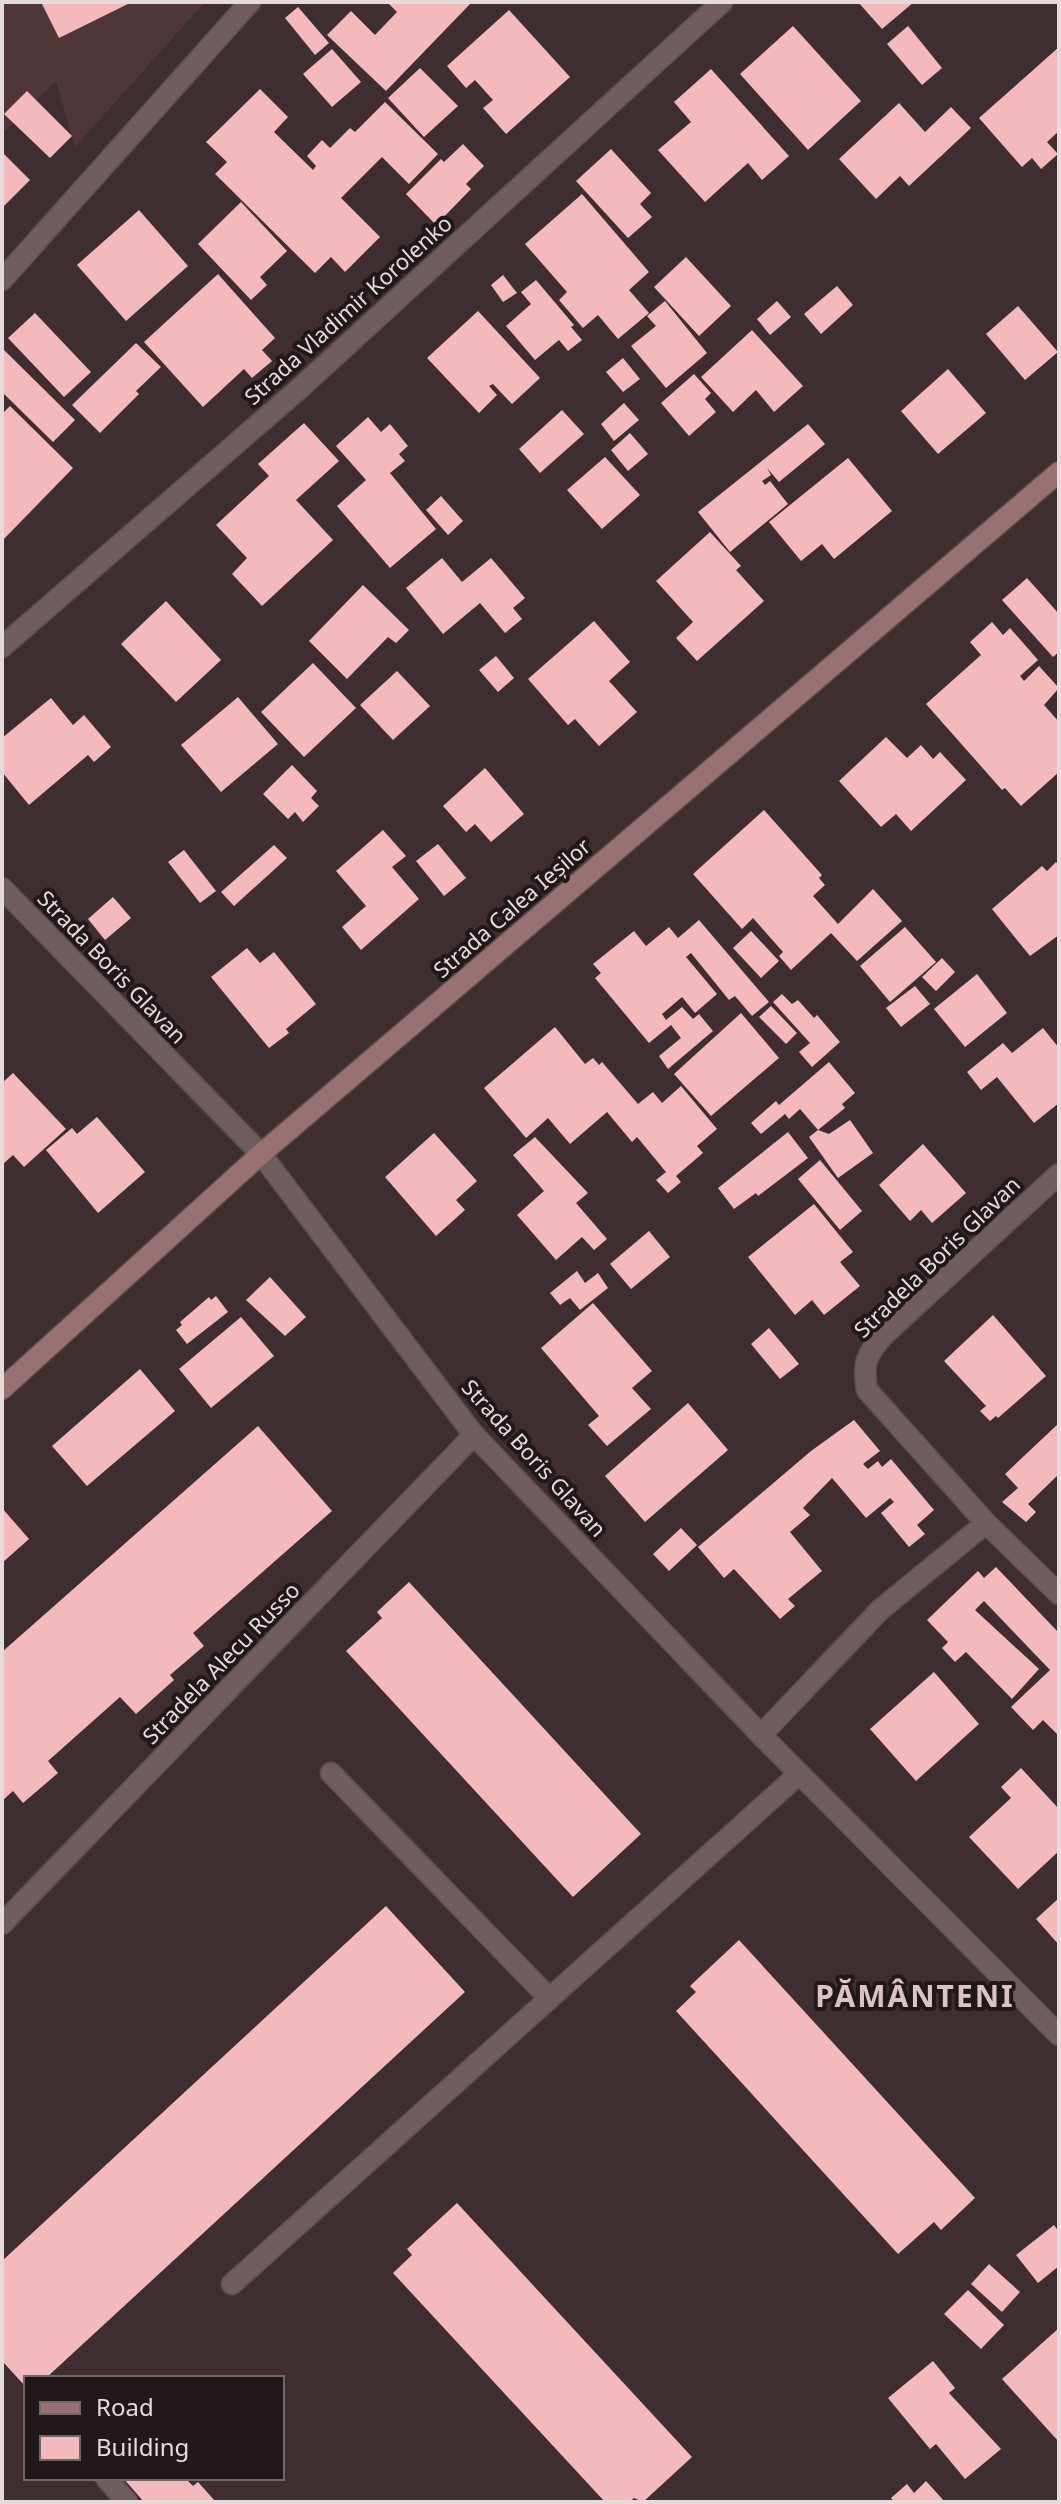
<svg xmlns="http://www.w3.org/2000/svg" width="1061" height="2504" font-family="'Noto Sans',sans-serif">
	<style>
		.built { fill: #4f3739 }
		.building { fill: #f3b9bd }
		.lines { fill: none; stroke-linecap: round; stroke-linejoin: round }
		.street-casing { stroke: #5c4d4f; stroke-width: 23 }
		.secondary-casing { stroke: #5c4d4f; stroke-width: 23 }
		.street { stroke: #705d5e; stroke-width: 20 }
		.secondary { stroke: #997174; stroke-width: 20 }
		.labels { text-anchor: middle; stroke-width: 8; stroke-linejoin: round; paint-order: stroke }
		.street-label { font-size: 22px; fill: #e6dbdb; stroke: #211919 }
		.district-label { font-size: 30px; font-weight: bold; letter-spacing: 2px; fill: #d9c3c4; stroke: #211919 }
	</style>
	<rect width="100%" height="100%" fill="#3f2e30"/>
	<!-- built -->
	<polygon class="built" points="2,2 205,2 75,147 56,81 2,134"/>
	<!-- building -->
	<g class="building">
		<polygon points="41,2 132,2 59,38"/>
		<polygon points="391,2 472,2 386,91 327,35 351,11 375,35 397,12 389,4"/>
		<polygon points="858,2 914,2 882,29"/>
		<polygon points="298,7 329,43 315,55 285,18"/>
		<polygon points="509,10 570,77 506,134 483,108 493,100 475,80 466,88 447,66"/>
		<polygon points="793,26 861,101 808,150 740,74"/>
		<polygon points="908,26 942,68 922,85 887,44"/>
		<polygon points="1059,47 1059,131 1047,142 1058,154 1041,169 1032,158 1022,167 979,118"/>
		<polygon points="332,49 361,82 332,107 303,74"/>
		<polygon points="420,68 458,106 424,137 388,98"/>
		<polygon points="711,69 789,156 762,180 748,163 705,202 658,150 691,122 674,102"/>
		<polygon points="260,89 288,117 274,132 313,170 316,166 307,156 322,140 330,148 350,128 355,132 385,102 438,154 409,184 382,157 341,198 380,237 345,272 331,257 315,273 215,174 227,162 206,142"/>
		<polygon points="27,91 72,136 50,158 4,114"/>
		<polygon points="899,103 925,132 951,107 971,128 909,186 900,176 876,199 839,159"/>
		<polygon points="463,144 484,166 466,184 471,189 436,225 406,194 441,159 444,162"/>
		<polygon points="611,149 651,193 640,204 652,217 628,238 576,181"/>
		<polygon points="2,152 30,180 2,208"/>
		<polygon points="582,194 649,272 629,290 649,313 618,339 598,315 583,328 559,300 567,292 525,244"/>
		<polygon points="241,202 287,251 260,277 267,285 251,300 198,244"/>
		<polygon points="139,210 188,266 126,321 77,265"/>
		<polygon points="686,257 731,306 699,336 654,287"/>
		<polygon points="218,274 275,338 262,350 272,361 252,378 244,369 203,407 144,342"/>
		<polygon points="503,275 517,293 503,302 491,285"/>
		<polygon points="536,280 574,325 571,327 582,340 568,351 559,340 535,360 506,326 531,304 521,292"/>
		<polygon points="837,286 853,305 821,334 804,314"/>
		<polygon points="665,301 707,353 666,388 631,346 656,326 647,316"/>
		<polygon points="777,301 791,317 770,335 757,319"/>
		<polygon points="1018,306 1058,352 1025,380 986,334"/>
		<polygon points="478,311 540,378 512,404 493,384 489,386 497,395 479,413 427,358"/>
		<polygon points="35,313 91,372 64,397 8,338"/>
		<polygon points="752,330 803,386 774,412 756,390 733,412 701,377"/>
		<polygon points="136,343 161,367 136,391 139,394 100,433 72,405"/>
		<polygon points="2,348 75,420 53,442 2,392"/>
		<polygon points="623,358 640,379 623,392 606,372"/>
		<polygon points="948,369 986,413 938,454 901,411"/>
		<polygon points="694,374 711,393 705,399 716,412 689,436 661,403"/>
		<polygon points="624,403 639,420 614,441 601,424"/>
		<polygon points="10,406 73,468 2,541 2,414"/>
		<polygon points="562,410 584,434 540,473 519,449"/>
		<polygon points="368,417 381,432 390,424 408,446 399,454 405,461 390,473 436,529 390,568 337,506 366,480 336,446"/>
		<polygon points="304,423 339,461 296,500 333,540 262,606 232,574 247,558 216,525 269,476 258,464"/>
		<polygon points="808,424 825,444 779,482 767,468 771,475 762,481 765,485 770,481 788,504 730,552 698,512"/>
		<polygon points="630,433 648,454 628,471 611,450"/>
		<polygon points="605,457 640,495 602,529 567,490"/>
		<polygon points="848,458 892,511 834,559 822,544 801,561 769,522"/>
		<polygon points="441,496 463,521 448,535 426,510"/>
		<polygon points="710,532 741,566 736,570 764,601 697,661 676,638 693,622 656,581"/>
		<polygon points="442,558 462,582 491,558 525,598 513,608 522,619 505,633 480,603 443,634 406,588"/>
		<polygon points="1027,578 1059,614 1059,652 1053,657 1002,600"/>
		<polygon points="363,585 409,630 396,643 388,637 347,679 309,641"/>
		<polygon points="166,601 221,660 176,702 121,644"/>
		<polygon points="594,621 630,662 609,681 637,712 599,746 575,719 568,725 528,679"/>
		<polygon points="992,622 1003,635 1010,628 1038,660 1020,676 1024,681 1039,666 1059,688 1044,705 1059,722 1059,772 1021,806 1005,788 1002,790 926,704 981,655 970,642"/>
		<polygon points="496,656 514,678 498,692 479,670"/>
		<polygon points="313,663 356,708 304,757 261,712"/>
		<polygon points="397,671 430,706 393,740 360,705"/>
		<polygon points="238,697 278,744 221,792 181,745"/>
		<polygon points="51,698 73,725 84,715 111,747 94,762 88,755 29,805 2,772 2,738"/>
		<polygon points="886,737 907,758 921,745 933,759 940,752 966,780 911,831 896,814 881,827 839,781"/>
		<polygon points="292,765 317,791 311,798 319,806 303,822 295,812 288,819 263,794"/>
		<polygon points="485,768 524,814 491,842 475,824 466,832 443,806"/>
		<polygon points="764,810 822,875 819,878 825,885 813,896 838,924 873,889 902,921 857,961 831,933 791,970 779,956 783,952 753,918 742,929 693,874"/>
		<polygon points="383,830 406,856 392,867 419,899 361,950 342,927 366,906 336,871"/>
		<polygon points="438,844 466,878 444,896 416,861"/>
		<polygon points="274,845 287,858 234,906 221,892"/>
		<polygon points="184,850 216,891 200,903 168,862"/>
		<polygon points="1056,862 1059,866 1059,935 1030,956 992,909 1042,866 1047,871"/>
		<polygon points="113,897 131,918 105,940 88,919"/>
		<polygon points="699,920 769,1002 752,1016 735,996 729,1000 691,953 686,957 717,994 695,1013 682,997 662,1014 666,1020 682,1007 693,1019 699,1014 713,1031 668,1069 659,1056 681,1038 671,1025 649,1043 595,978 601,973 593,964 634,931 646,946 669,927 678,938"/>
		<polygon points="905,927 936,962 890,1002 860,966"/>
		<polygon points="751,931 779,961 761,978 733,948"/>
		<polygon points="247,948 260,963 274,952 316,1004 286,1029 289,1033 269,1048 211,977"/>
		<polygon points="942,958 955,972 936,991 922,977"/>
		<polygon points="977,974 1007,1013 965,1047 934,1009"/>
		<polygon points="915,986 930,1004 901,1027 886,1008"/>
		<polygon points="782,994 792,1004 798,1000 814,1018 817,1015 840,1042 812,1067 799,1052 810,1043 773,1002"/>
		<polygon points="771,1006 797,1033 786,1044 759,1017"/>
		<polygon points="741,1013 779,1058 711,1116 674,1074"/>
		<polygon points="555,1027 585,1064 593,1058 599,1065 602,1062 638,1104 653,1092 662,1103 681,1086 717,1129 697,1146 703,1153 676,1176 681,1182 668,1193 656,1180 666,1172 637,1137 632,1142 607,1112 570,1144 548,1118 526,1138 484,1088"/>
		<polygon points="1043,1028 1059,1048 1059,1103 1034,1123 997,1077 981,1090 967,1072 1003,1043 1012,1053"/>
		<polygon points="829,1062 855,1093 842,1104 845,1108 818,1130 800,1109 789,1119 785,1114 761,1134 751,1123 776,1101 779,1105"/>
		<polygon points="13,1073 66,1129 24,1167 13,1155 2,1165 2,1083"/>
		<polygon points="97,1117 145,1172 98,1213 46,1150 72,1128 77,1134"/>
		<polygon points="850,1120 873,1153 838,1178 809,1137 818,1130 829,1134"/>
		<polygon points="788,1132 808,1158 758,1196 756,1193 734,1209 718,1188"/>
		<polygon points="434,1133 477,1181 456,1200 465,1210 436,1236 385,1177"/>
		<polygon points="535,1137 588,1193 576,1203 607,1239 594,1250 582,1237 556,1260 517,1215 544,1191 513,1155"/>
		<polygon points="923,1144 966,1193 932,1223 921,1210 910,1221 879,1185"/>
		<polygon points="820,1160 862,1211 840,1230 798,1179"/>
		<polygon points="814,1204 853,1252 840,1262 860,1286 824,1315 812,1300 795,1315 748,1257"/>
		<polygon points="649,1231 670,1257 631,1289 610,1264"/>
		<polygon points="577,1271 585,1283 598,1273 608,1288 580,1310 570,1298 560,1305 550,1293"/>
		<polygon points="270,1277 306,1317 285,1336 246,1300"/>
		<polygon points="216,1296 228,1312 187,1344 176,1330 182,1325 180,1322 209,1297 211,1300"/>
		<polygon points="593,1303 652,1371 632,1388 651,1409 607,1446 588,1425 599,1416 541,1348"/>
		<polygon points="993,1315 1046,1376 998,1418 996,1416 990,1421 980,1411 986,1406 944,1361"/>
		<polygon points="241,1317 274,1356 211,1408 179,1369"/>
		<polygon points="769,1328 799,1364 780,1379 751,1344"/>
		<polygon points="140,1369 175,1411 87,1486 52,1446"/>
		<polygon points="688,1403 728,1450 645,1522 605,1476"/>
		<polygon points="854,1420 880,1451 863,1464 868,1469 878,1461 882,1467 891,1459 934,1510 917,1525 925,1534 909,1547 881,1513 894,1502 890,1498 866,1518 832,1478 803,1508 810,1515 790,1532 822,1571 788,1599 795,1606 780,1619 734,1569 724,1578 698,1547 811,1451"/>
		<polygon points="1059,1423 1059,1479 1057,1476 1028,1504 1036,1512 1026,1522 1002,1502 1018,1488 1005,1474"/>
		<polygon points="258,1426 332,1511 193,1633 204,1646 170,1675 174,1680 136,1714 120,1697 48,1761 58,1773 23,1803 13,1791 2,1801 2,1652"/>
		<polygon points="2,1508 29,1539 2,1563"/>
		<polygon points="681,1528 697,1545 669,1571 653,1554"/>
		<polygon points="996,1567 1059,1633 1058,1735 1043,1720 1033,1730 1011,1707 1050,1670 984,1601 975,1610 1039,1669 1012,1699 966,1652 955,1662 942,1648 948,1642 927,1620 978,1571 984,1578"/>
		<polygon points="409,1582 641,1834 573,1897 346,1651 382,1618 377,1612"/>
		<polygon points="934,1672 979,1724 916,1781 870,1729"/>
		<polygon points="1021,1768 1059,1809 1059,1851 1018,1889 969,1837 1011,1798 1001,1787"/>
		<polygon points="1059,1898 1059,1945 1036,1919"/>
		<polygon points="386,1906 465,1992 46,2378 26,2378 26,2387 2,2361 2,2261"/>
		<polygon points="739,1940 975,2198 941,2230 934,2222 898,2254 676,2011 696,1992 690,1986"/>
		<polygon points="457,2203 692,2457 643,2502 634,2498 629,2502 605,2502 393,2273 412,2255 407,2249"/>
		<polygon points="1054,2225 1059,2232 1059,2266 1038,2283 1016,2255"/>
		<polygon points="989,2264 1020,2292 1002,2312 971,2284"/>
		<polygon points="968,2290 1004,2325 981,2349 944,2314"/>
		<polygon points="1059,2328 1059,2442 1002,2379"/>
		<polygon points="933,2361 955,2388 949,2393 1001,2449 965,2479 936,2444 930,2449 888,2398"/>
		<polygon points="123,2478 185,2478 193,2486 198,2482 216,2502 144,2502"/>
		<polygon points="926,2481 945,2502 894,2502 891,2498 907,2484 914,2493"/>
	</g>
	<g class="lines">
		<defs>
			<g id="street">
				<polyline points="2,280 250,2"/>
				<polyline points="2,647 299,389 722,2"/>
				<polyline points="2,888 261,1154 474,1435 761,1735 1059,2035"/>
				<path d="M1059,1174L885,1334C867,1353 862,1363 867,1390L986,1523L1059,1594"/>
				<polyline points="761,1735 880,1610 986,1523"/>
				<polyline points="331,1773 548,1997"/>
				<polyline points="2,1924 474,1435"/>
				<polyline points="232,2284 799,1774"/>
				<polyline points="106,2478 127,2502"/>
			</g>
			<polyline id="secondary" points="2,1389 261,1154 1059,472"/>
		</defs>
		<!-- street casing -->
		<use href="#street" class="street-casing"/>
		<!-- secondary casing -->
		<use href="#secondary" class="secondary-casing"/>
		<!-- street -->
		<use href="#street" class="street"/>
		<!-- secondary -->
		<use href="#secondary" class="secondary"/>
	</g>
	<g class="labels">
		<!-- street labels -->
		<g class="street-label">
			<text transform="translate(348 310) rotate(-42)" y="8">Strada Vladimir Korolenko</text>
			<text transform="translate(512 908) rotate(-41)" y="8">Strada Calea Ieșilor</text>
			<text transform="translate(112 967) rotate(46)" y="8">Strada Boris Glavan</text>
			<text transform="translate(937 1257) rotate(-44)" y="8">Stradela Boris Glavan</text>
			<text transform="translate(534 1458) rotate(48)" y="8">Strada Boris Glavan</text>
			<text transform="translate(221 1663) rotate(-46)" y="8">Stradela Alecu Russo</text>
		</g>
		<!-- district labels -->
		<g class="district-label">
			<text x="915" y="2007">PĂMÂNTENI</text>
		</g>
	</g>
	<!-- border -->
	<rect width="1061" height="2504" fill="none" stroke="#e6dbdb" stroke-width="8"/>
	<!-- legend -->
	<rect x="24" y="2376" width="260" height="104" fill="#211919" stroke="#706767" stroke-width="2"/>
	<rect x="40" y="2402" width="40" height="12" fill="#997174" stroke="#706767" stroke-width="2"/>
	<text x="96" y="2416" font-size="24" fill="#e6dbdb">Road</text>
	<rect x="40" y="2436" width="40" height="24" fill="#f3b9bd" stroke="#706767" stroke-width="2"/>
	<text x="96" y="2456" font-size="24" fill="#e6dbdb">Building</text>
</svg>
